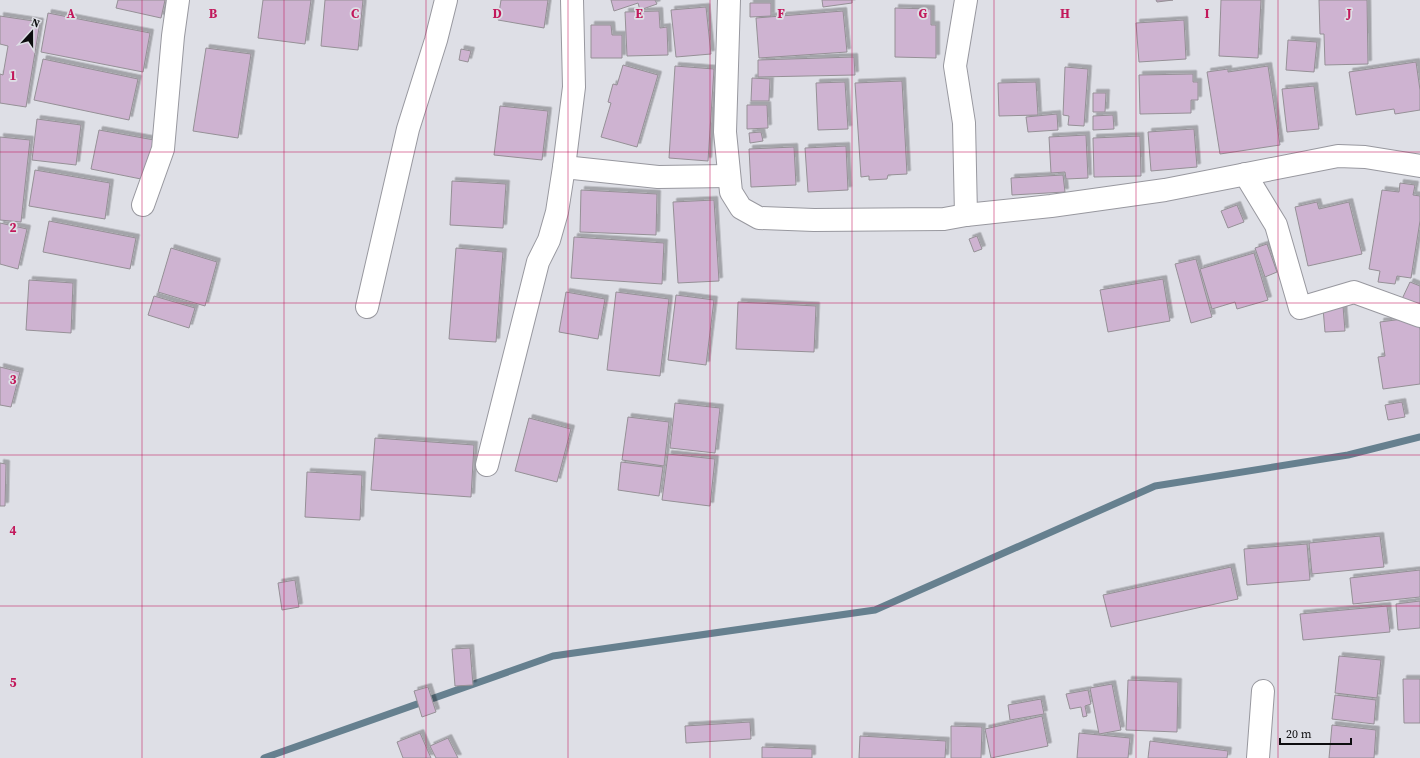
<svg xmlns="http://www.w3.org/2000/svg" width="1420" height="758" font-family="'Source Serif 4',serif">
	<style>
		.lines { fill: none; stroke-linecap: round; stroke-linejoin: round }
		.stream { stroke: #66808f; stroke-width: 7 }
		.building { fill: #ceb3d1; stroke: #959096; filter: url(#shadow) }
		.minor-casing { stroke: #98989f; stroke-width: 24 }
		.minor { stroke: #fff; stroke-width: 22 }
		.grid { fill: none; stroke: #c2185b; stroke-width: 1; stroke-opacity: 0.55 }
		.grid-label { font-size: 13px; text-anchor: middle; font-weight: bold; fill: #c2185b; stroke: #dedfe6; stroke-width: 3.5; stroke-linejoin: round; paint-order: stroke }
	</style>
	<defs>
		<filter id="shadow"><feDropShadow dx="3.5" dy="-3.5" stdDeviation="0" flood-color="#0004"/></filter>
	</defs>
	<rect width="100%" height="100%" fill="#dedfe6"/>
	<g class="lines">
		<!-- stream -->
		<polyline class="stream" points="264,758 553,656 875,610 1155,486 1348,455 1420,437"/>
	</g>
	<!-- building -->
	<g class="building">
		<polygon points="118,0 165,0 161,18 116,8"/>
		<polygon points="263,0 311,0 305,44 258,38"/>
		<polygon points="325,0 363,0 358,50 321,46"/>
		<polygon points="501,0 548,0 544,28 498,20"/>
		<polygon points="611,0 655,0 657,4 640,10 638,3 614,11"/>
		<polygon points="822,0 852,0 852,3 823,7"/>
		<polygon points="1156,0 1173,0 1157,2"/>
		<polygon points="1221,0 1261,0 1258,58 1219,56"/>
		<polygon points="1319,0 1367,0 1368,64 1325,65 1324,34 1320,34"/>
		<polygon points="750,3 771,3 771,16 750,17"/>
		<polygon points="706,7 711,54 676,57 671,10"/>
		<polygon points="895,8 931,9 931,25 936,25 936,58 895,57"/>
		<polygon points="659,11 660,28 667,27 668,55 627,56 625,12"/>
		<polygon points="843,11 847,52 759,58 756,18"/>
		<polygon points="48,13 150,33 143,72 41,52"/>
		<polygon points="0,16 40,22 26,107 0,103 0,74 3,75 8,46 0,44"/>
		<polygon points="1184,20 1186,59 1139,62 1136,23"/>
		<polygon points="591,25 611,25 612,35 622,35 622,58 591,58"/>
		<polygon points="1288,40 1317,42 1314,72 1286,70"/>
		<polygon points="206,48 251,54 238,138 193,131"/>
		<polygon points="461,49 471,51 468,62 459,60"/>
		<polygon points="854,57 855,75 758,77 758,60"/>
		<polygon points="43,59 138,79 129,120 34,100"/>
		<polygon points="1416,62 1420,90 1420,110 1395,114 1394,109 1356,115 1349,72"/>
		<polygon points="623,65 658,75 637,147 601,137 611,103 608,102 613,84 617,85"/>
		<polygon points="675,66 714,69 708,161 669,158"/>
		<polygon points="1268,66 1280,145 1220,154 1207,72 1228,69 1228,72"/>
		<polygon points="1065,67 1088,69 1084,126 1068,125 1069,116 1063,115"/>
		<polygon points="1193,74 1193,82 1198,82 1198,100 1191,100 1191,113 1140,114 1139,75"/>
		<polygon points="752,78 770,79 769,101 751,101"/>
		<polygon points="902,81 907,174 888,175 887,179 869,180 869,176 861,177 855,83"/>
		<polygon points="845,82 848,129 818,130 816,83"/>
		<polygon points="1036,82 1038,115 999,116 998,83"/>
		<polygon points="1314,86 1319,129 1287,132 1282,89"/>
		<polygon points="1093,93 1106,93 1105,112 1093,112"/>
		<polygon points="747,105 767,105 768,128 747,129"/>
		<polygon points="500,106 548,111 542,160 494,155"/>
		<polygon points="1057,114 1058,130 1028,132 1026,117"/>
		<polygon points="1113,115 1114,129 1093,130 1093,116"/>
		<polygon points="37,119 81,125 76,165 32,160"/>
		<polygon points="1194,129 1197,167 1151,171 1148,132"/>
		<polygon points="99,130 154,140 146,180 91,169"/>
		<polygon points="761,132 763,141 750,143 749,133"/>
		<polygon points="1086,135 1088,178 1066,179 1065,172 1051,173 1049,137"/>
		<polygon points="1140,136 1141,176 1094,177 1093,138"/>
		<polygon points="0,137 30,140 21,222 0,220"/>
		<polygon points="846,146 848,190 808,192 805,148"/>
		<polygon points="794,147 796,185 751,187 749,149"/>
		<polygon points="35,170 110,183 105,219 29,206"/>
		<polygon points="1063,175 1065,192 1012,195 1011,178"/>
		<polygon points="452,181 506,184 503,228 450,225"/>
		<polygon points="1400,183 1415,185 1413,195 1420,196 1420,221 1411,278 1397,276 1395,284 1378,282 1380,271 1369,269 1382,190 1399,192"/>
		<polygon points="581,190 657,194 656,235 580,232"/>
		<polygon points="714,200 719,281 678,283 673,202"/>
		<polygon points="1317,202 1319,209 1349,202 1362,254 1308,266 1295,207"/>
		<polygon points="1237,205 1244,222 1228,228 1221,211"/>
		<polygon points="49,221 136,238 130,269 43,252"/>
		<polygon points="0,223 27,229 18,269 0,264"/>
		<polygon points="977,236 982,249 974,252 969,239"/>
		<polygon points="574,237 664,243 662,284 571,278"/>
		<polygon points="1267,244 1277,272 1265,277 1255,248"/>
		<polygon points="171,248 217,262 205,306 158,292"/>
		<polygon points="456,248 503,252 496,342 449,339"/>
		<polygon points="1254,253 1268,300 1237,309 1235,302 1212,309 1200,269"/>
		<polygon points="1196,259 1212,317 1191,323 1175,264"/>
		<polygon points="1163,279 1170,321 1108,332 1100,290"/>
		<polygon points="29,280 73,283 71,333 26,330"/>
		<polygon points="1410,282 1420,286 1420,307 1402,299"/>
		<polygon points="566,292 605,299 598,339 559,332"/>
		<polygon points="616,292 669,299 660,376 607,370"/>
		<polygon points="676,295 714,300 706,365 668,360"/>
		<polygon points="154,296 195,308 189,328 148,315"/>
		<polygon points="738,302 816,306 814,352 736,349"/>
		<polygon points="1343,306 1345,331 1325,332 1323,308"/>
		<polygon points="1418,317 1420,330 1420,384 1383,389 1378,357 1385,356 1380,322"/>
		<polygon points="0,367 20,372 11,407 0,405"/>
		<polygon points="1402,402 1405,417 1388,420 1385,405"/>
		<polygon points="675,403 720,408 715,453 670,448"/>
		<polygon points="628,417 669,422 664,466 622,460"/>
		<polygon points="529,418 571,429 557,482 515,471"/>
		<polygon points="375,438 474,445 471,497 371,490"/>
		<polygon points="668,454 715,459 710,506 662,500"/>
		<polygon points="621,462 663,467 659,496 618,490"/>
		<polygon points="0,463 6,464 5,506 0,506"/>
		<polygon points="307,472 362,475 360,520 305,517"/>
		<polygon points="1380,536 1384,567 1312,574 1309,543"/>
		<polygon points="1307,544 1310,580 1247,585 1244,549"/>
		<polygon points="1231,567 1238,599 1111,627 1103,595"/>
		<polygon points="1420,570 1420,597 1353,604 1350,578"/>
		<polygon points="295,580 299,607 282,610 278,583"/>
		<polygon points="1420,601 1420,628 1398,630 1396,604"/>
		<polygon points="1387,606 1390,632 1303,640 1300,614"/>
		<polygon points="470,648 473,685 455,686 452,649"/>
		<polygon points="1339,656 1381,660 1377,698 1335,693"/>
		<polygon points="1403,679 1420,679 1420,723 1404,723"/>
		<polygon points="1128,680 1178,682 1177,732 1126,730"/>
		<polygon points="1112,684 1121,730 1099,734 1090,688"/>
		<polygon points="428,687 436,712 422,717 414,691"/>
		<polygon points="1088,690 1091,704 1085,706 1087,716 1083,717 1081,707 1070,709 1066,694"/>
		<polygon points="1335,695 1376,700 1374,724 1332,719"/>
		<polygon points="1041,699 1044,714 1010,720 1008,705"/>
		<polygon points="1042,716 1048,746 991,758 985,729"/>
		<polygon points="750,722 751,739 686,743 685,726"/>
		<polygon points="1332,725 1376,730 1374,758 1329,758"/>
		<polygon points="951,726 982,727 981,758 951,758"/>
		<polygon points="420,733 431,758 403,758 397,742"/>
		<polygon points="1079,733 1130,738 1128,758 1077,758"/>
		<polygon points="860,736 946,741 945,758 859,758"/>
		<polygon points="448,738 458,758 436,758 430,746"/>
		<polygon points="1150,741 1228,751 1227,758 1148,758"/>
		<polygon points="762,747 812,749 812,758 762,758"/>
	</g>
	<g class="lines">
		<defs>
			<g id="minor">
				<polyline points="729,0 725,132 731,192 741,208 759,218 814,220 944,219 966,215 1051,206 1165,190 1338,156 1365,157 1420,166"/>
				<polyline points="966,0 955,66 964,123 966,215"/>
				<polyline points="564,167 658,177 729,176"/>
				<polyline points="1245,174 1276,225 1300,308 1354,292 1420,316"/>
				<polyline points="143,205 163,149 173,36 178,0"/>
				<polyline points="367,307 408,129 436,40 446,0"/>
				<polyline points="487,465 538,262 549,240 557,212 564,167 574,87 572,0"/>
				<polyline points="1258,758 1263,691"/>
			</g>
		</defs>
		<!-- minor casing -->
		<use href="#minor" class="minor-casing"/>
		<!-- minor -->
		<use href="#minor" class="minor"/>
	</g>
	<!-- grid -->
	<path class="grid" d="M142,0V758M284,0V758M426,0V758M568,0V758M710,0V758M852,0V758M994,0V758M1136,0V758M1278,0V758M0,152H1420M0,303H1420M0,455H1420M0,606H1420"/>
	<g class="grid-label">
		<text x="71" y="18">A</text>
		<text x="213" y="18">B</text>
		<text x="355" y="18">C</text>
		<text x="497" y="18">D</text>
		<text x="639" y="18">E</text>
		<text x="781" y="18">F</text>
		<text x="923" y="18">G</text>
		<text x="1065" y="18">H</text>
		<text x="1207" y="18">I</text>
		<text x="1349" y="18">J</text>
		<text x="13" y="80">1</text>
		<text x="13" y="232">2</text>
		<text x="13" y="384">3</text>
		<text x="13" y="535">4</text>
		<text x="13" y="687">5</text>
	</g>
	<!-- north arrow -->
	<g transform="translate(32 32) rotate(21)" stroke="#dedfe6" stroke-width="3" paint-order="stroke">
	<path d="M0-3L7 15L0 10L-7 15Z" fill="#0d0d0f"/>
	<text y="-6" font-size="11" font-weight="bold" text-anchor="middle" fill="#0d0d0f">N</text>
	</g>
	<!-- scale -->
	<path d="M1280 738v6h71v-6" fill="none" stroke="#0d0d0f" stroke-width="2"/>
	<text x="1286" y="738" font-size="12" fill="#0d0d0f" stroke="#dedfe6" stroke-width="3" paint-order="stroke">20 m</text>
</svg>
